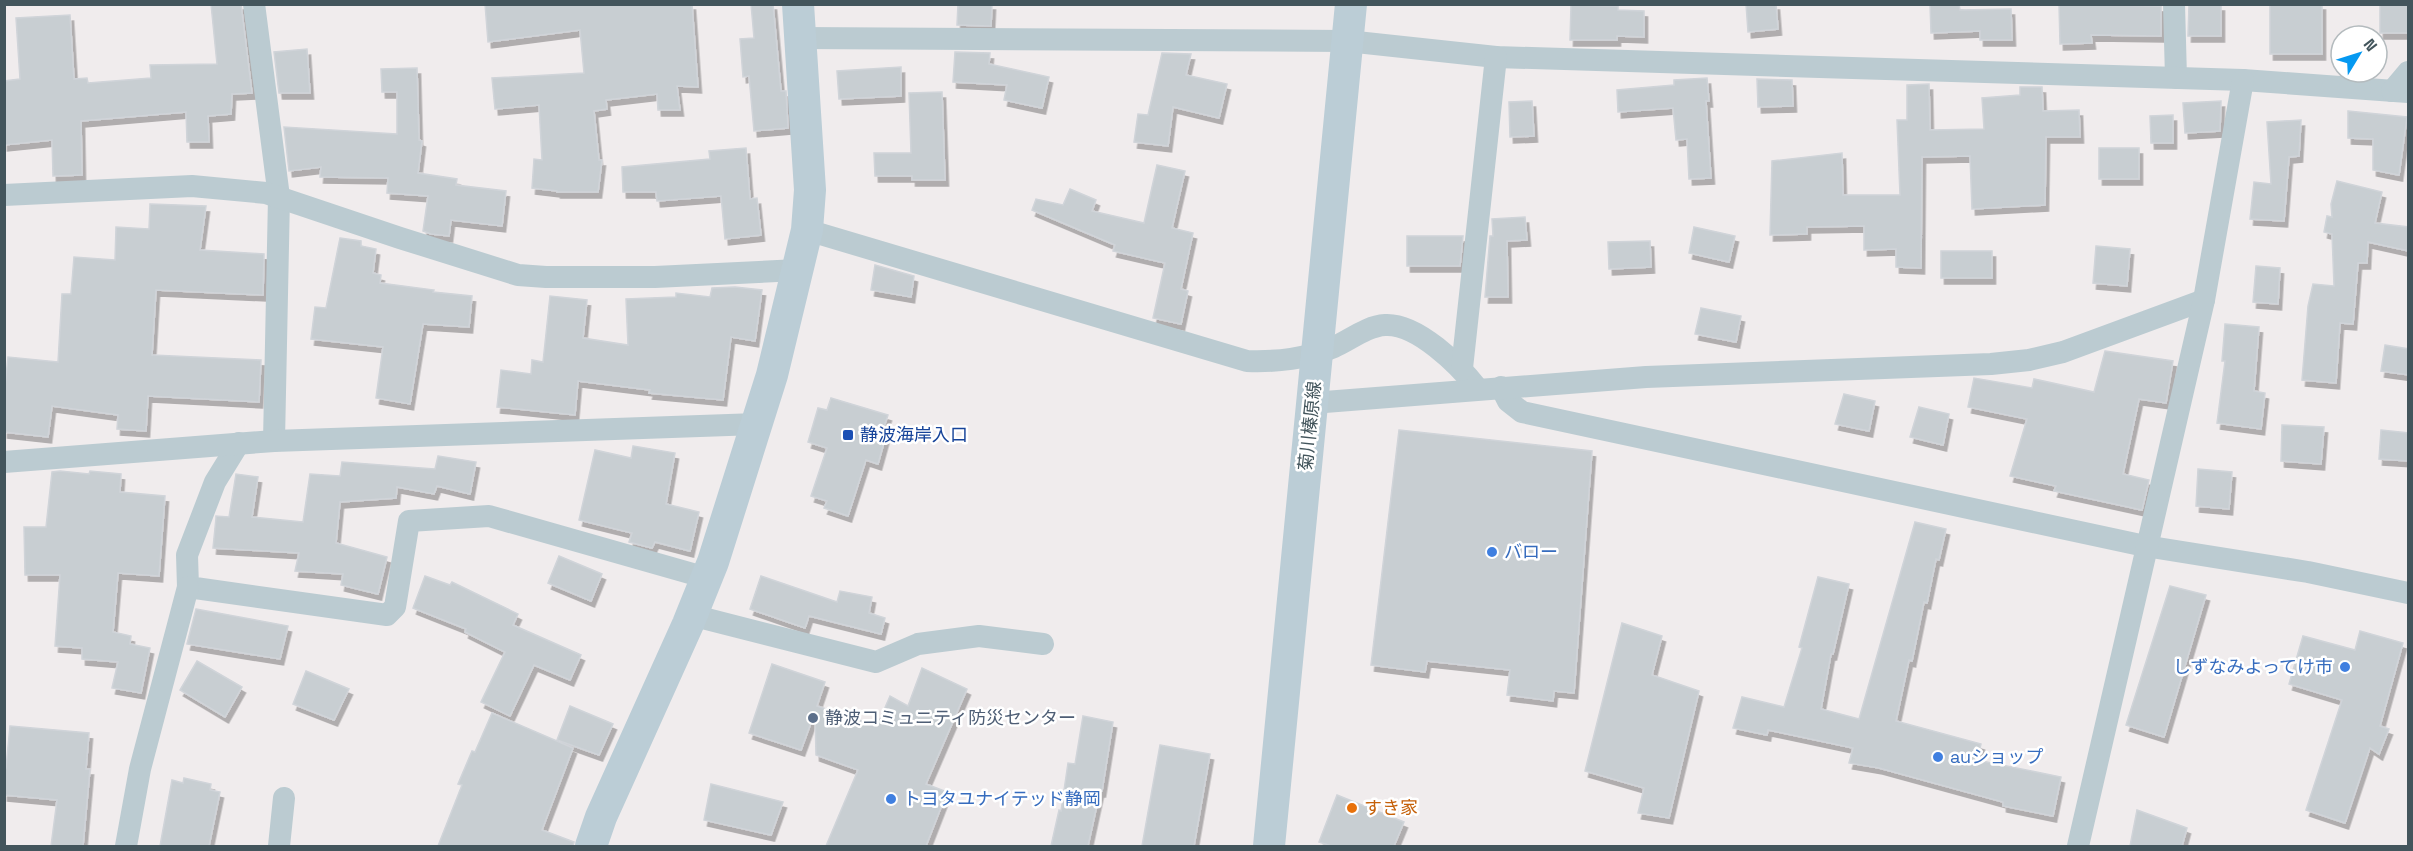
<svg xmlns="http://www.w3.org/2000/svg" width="2413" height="851" font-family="'Space Grotesk','Noto Sans JP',sans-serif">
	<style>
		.building { fill: #c8ced2; stroke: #d0d4d9; stroke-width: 1.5; filter: url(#shadow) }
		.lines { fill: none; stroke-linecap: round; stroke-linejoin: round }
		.street { stroke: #bbcbd1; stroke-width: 22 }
		.secondary { stroke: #bbcdd6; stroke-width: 32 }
		.transit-dot { fill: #1a4fb4; stroke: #fff; stroke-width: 2 }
		.shop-dot { fill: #3f7fe0; stroke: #fff; stroke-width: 2 }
		.service-dot { fill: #5c6f8a; stroke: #fff; stroke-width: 2 }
		.food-dot { fill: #e8710a; stroke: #fff; stroke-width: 2 }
		.labels { text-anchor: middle; stroke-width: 5; stroke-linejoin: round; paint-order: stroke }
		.street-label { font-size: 18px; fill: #43555c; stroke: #fff }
		.transit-label { font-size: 18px; fill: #164399; stroke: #fff; text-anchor: start }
		.shop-label { font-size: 18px; fill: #366cbe; stroke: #fff; text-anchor: start }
		.service-label { font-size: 18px; fill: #4e5e75; stroke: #fff; text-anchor: start }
		.food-label { font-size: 18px; fill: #c56008; stroke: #fff; text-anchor: start }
	</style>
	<defs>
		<filter id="shadow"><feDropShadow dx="3.5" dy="6" stdDeviation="0" flood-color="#0004"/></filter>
	</defs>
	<rect width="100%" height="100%" fill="#f0eced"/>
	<!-- building -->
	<g class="building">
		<polygon points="211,4 241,4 252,93 232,94 231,114 208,116 209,142 187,142 186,112 81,121 82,175 53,176 52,140 4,145 4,81 20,79 16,18 70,15 74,79 87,78 88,83 151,78 150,65 217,64"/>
		<polygon points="485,4 692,4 698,87 677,86 680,110 658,110 657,94 606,100 607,109 594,111 599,160 602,160 598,192 557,192 557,191 532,188 534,159 542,160 539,105 495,109 492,78 584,73 580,30 488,42"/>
		<polygon points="751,4 773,4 781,91 786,91 788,128 754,131 749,76 743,77 740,39 754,38"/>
		<polygon points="958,4 992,4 991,26 957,25"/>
		<polygon points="1746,4 1776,4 1778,29 1748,32"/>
		<polygon points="1930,4 1959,4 1960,10 2011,9 2012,40 1980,40 1980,31 1931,33"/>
		<polygon points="2059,4 2161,6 2161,36 2091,35 2092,43 2060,44"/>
		<rect x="2270" y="4" width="52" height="50"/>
		<rect x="2380" y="4" width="29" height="29"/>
		<polygon points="1571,5 1618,6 1618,10 1644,11 1644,37 1617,36 1617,40 1570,40"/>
		<polygon points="2189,5 2221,5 2221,36 2188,36"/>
		<polygon points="307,49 310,93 279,93 274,52"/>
		<polygon points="955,52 990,53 989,64 1049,77 1042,108 1004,100 1007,85 953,82"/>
		<polygon points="1162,53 1191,54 1186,75 1227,84 1219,118 1173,107 1168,146 1134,142 1138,114 1148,115"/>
		<polygon points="901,67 901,96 839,99 837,71"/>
		<polygon points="417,68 419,140 422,141 418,173 457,179 456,185 506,191 502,226 451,220 449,236 431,234 423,231 428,196 387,193 388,178 320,177 321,167 289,171 284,127 397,134 397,92 382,92 381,69"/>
		<polygon points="1707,78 1709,101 1706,101 1711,178 1689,179 1687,139 1676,140 1673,108 1618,112 1617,90 1674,85 1674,80"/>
		<polygon points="1757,79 1792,80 1793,106 1758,107"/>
		<polygon points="1929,84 1930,130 1984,129 1982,98 2020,95 2020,87 2042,87 2043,111 2079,110 2080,137 2046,137 2045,205 1972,209 1970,156 1922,157 1921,268 1896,267 1896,249 1864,250 1864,226 1807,227 1807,234 1770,235 1772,161 1842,153 1843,195 1900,195 1897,120 1907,120 1907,85"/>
		<polygon points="942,92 945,180 912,180 912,176 875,176 874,153 911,153 909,93"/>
		<polygon points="1532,101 1534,136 1510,137 1509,102"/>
		<polygon points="2221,101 2220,131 2185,133 2183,103"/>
		<polygon points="2348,111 2407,117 2399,175 2373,170 2373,139 2348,138"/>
		<polygon points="2173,115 2173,143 2151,143 2150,116"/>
		<polygon points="2301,120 2299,156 2289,157 2284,221 2250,219 2254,182 2271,184 2267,122"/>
		<polygon points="746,148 750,199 757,198 761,235 725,239 721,196 657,201 656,192 623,192 622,167 710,159 709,151"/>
		<rect x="2099" y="148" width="40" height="31"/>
		<polygon points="1157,165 1185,171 1172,228 1193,233 1181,289 1188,291 1181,324 1153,318 1165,263 1113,251 1115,245 1032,210 1036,199 1063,205 1070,189 1096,200 1092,211 1144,223"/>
		<polygon points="2337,181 2382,192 2375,223 2409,227 2409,251 2368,242 2367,263 2358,263 2353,324 2340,323 2336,383 2302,380 2308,306 2313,284 2334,286 2332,234 2324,232 2327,216 2332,217 2331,204"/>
		<polygon points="150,204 206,206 200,250 264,254 263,295 156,290 152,355 261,360 259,402 148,396 146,431 117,429 118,415 52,406 48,437 4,432 4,396 8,357 58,362 62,294 71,294 74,257 115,260 116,227 149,229"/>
		<polygon points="1525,217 1527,240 1507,241 1508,297 1485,297 1490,236 1493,236 1492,219"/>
		<polygon points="1694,227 1735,236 1729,262 1689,253"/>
		<polygon points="1407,236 1463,236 1460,266 1407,266"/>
		<polygon points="340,238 361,241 361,246 376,249 373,273 381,275 380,283 434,290 433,292 472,296 469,327 423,324 410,404 376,398 383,347 311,339 315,307 326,308"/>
		<polygon points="1650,241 1651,267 1609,269 1608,242"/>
		<polygon points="2096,246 2130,249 2127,286 2093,283"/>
		<rect x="1941" y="251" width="51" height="27"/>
		<polygon points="875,265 914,276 911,297 871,290"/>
		<polygon points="2256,266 2280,268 2278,304 2253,302"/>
		<polygon points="735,287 762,290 755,341 731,337 723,400 649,393 650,390 578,381 575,415 497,407 501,370 531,374 532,360 543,362 550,296 587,300 583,338 628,345 626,299 676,297 676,293 710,297 712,288"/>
		<polygon points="1701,308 1741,316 1736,342 1695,334"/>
		<polygon points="2225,324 2259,327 2254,391 2265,393 2261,429 2217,423 2225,361 2222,361"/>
		<polygon points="2385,345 2409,349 2409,375 2381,371"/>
		<polygon points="2105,351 2173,361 2166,403 2139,399 2123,474 2149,480 2142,510 2054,491 2056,486 2010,476 2027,419 1968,407 1974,378 2032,388 2034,379 2094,392"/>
		<polygon points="1844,394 1875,401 1869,431 1835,424"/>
		<polygon points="831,398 888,415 884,427 888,428 878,464 866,460 848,516 824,508 827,501 811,496 827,448 808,442 818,408 827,410"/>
		<polygon points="1919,407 1949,414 1943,445 1910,437"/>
		<polygon points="2282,425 2324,427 2321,464 2281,461"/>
		<polygon points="1399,430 1592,451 1574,693 1554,691 1553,701 1507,695 1510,670 1427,661 1425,672 1371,665"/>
		<polygon points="2381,430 2409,433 2409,461 2379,459"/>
		<polygon points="633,446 675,453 666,504 699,512 690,551 655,542 652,548 629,542 632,533 579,520 595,450 631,458"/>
		<polygon points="438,456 476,462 470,494 437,486 434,494 397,487 396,498 340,502 336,543 387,557 378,594 341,585 343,574 295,571 299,553 213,548 216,518 216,516 229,517 236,474 258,477 252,517 303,522 310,474 340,476 342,462 435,469"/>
		<polygon points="2198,469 2232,472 2229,509 2196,506"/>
		<polygon points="60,471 89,474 90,471 121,474 120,492 165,496 159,576 118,573 113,632 131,636 130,644 150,648 141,693 112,688 118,662 82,659 82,648 55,646 60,575 25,575 24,527 46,527 52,472"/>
		<polygon points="1915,522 1946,529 1939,560 1936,559 1927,603 1924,602 1912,661 1909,660 1896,721 1981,744 1977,760 2061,777 2053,816 2003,806 2003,802 1879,768 1849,763 1853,748 1768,730 1767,735 1733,728 1742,697 1784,707 1802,648 1799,647 1818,577 1849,584 1833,654 1831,654 1821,709 1859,719"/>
		<polygon points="559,556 602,574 591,601 548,583"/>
		<polygon points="425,576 450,585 452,582 518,614 513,625 581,655 570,680 534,665 510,716 481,702 505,652 465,632 466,629 413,608"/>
		<polygon points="761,576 837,602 840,591 872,597 869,613 885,618 881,634 809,616 805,628 750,609"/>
		<polygon points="2170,586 2206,595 2164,737 2126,725"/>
		<polygon points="196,609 288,626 280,659 187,644"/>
		<polygon points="1622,623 1662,636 1652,675 1699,691 1669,818 1638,813 1644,788 1585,771"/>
		<polygon points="2360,631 2403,643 2380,726 2389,729 2379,754 2370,748 2345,823 2306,810 2342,700 2289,684 2303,636 2355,650"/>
		<polygon points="197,661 242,687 225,717 180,690"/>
		<polygon points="772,664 825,682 817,706 877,726 890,696 908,706 922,668 967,689 926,784 947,792 926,846 826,846 858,770 816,755 815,712 801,750 749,733"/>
		<polygon points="306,671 349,689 334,720 293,704"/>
		<polygon points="570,706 613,724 599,755 557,740"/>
		<polygon points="492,713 573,748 542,830 574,842 573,846 438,846 462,785 458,784 472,751 475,752"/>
		<polygon points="1083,716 1113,722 1102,791 1100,791 1088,846 1051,846 1059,810 1061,811 1068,763 1075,764"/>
		<polygon points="10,726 89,733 86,769 90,769 83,846 51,846 57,800 4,795 4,768 6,768"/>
		<polygon points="1160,745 1210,754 1194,846 1142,846"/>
		<polygon points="184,778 211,784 210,790 220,792 209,846 160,846 172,780 183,783"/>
		<polygon points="711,784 783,802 771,835 704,820"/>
		<polygon points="1337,795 1404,822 1394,846 1331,846 1319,842"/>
		<polygon points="2137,810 2187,828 2182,846 2130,846"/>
	</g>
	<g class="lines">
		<!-- street -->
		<g class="street">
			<polyline points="254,4 279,197 274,441"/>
			<polyline points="2174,4 2176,78"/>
			<polyline points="800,38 1347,41 1496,57 2243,80 2408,92"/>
			<polyline points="2392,91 2408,72"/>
			<polyline points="4,195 192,186 266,193 400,238 518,275 546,277 655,277 798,270"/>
			<path d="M807,230L1247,361C1278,362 1305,359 1334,347C1350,340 1367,326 1385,325C1417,323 1459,365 1478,389"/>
			<polyline points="1462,368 1496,57"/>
			<polyline points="1501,387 1508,401 1522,412 2145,546 2308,572 2408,593"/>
			<polyline points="1312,403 1646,377 1991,364 2029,360 2063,352 2204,300"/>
			<polyline points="239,443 215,482 187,555 188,587 387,615 395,607 409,521 489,516 707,578"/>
			<polyline points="4,462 274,441 757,424"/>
			<polyline points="691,615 876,662 918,644 979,636 1043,644"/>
			<polyline points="126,846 140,769 188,587"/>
			<polyline points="279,846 284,798"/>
			<polyline points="2078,846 2204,300 2243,80"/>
		</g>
		<!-- secondary -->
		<g class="secondary">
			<polyline points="591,846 601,817 688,624 713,562 772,375 807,230 810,190 798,4"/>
			<polyline points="1269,846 1351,4"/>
		</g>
	</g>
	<!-- markers -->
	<rect class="transit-dot" x="842" y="429" width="12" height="12" rx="3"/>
	<g class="shop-dot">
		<circle cx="1492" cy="552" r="6"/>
		<circle cx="2345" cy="667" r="6"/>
		<circle cx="1938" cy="757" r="6"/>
		<circle cx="891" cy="799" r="6"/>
	</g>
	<circle class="service-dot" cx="813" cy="718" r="6"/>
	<circle class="food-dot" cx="1352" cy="808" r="6"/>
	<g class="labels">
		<!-- street labels -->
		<g class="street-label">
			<text transform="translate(1310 426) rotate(-84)" y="6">菊川榛原線</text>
		</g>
		<!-- transit labels -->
		<g class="transit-label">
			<text x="860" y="441">静波海岸入口</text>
		</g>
		<!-- shop labels -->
		<g class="shop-label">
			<text x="1504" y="558">バロー</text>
			<text x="2333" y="673" text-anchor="end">しずなみよってけ市</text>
			<text x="1950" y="763">auショップ</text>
			<text x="903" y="805">トヨタユナイテッド静岡</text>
		</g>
		<!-- service labels -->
		<g class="service-label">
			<text x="825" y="724">静波コミュニティ防災センター</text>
		</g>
		<!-- food labels -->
		<g class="food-label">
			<text x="1364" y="814">すき家</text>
		</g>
	</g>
	<!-- border -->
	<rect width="2413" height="851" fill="none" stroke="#43555c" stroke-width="12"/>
	<!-- north arrow -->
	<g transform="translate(2359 54) rotate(52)"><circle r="28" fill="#ffffff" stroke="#b4bbbe" stroke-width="1.5"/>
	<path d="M0-4.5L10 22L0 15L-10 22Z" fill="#0599f1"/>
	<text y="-9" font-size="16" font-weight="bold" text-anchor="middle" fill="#43555c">N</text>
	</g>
</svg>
